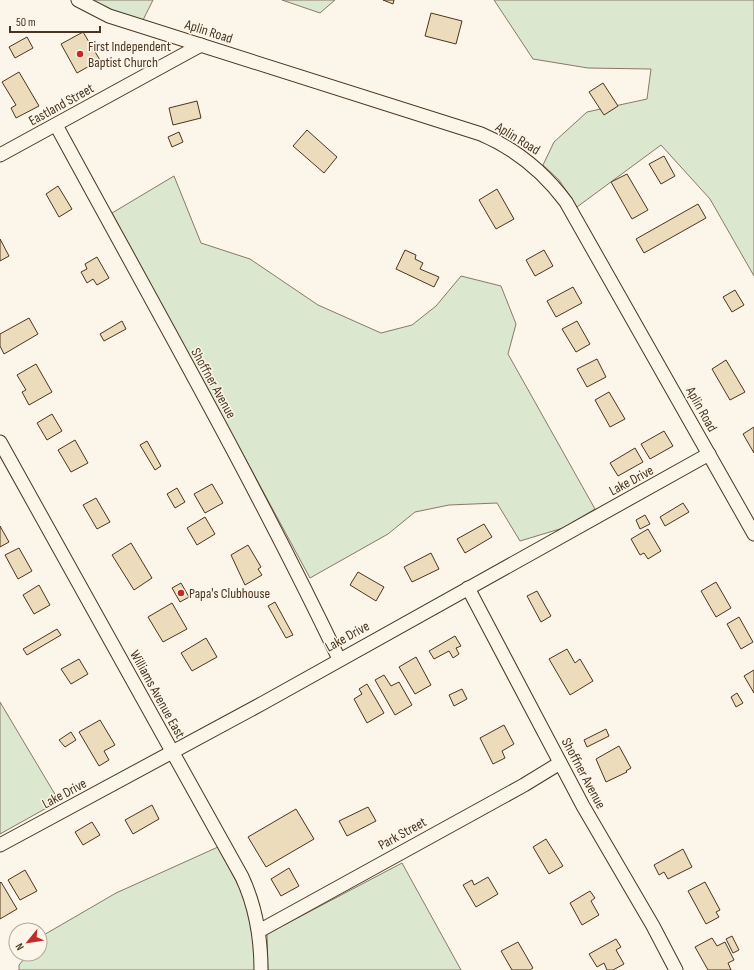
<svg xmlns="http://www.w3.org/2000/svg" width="754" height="970" font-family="'Sofia Sans Condensed',sans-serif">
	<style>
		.green { fill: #dce7d0; stroke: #887966 }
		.building { fill: #ecdcbc; stroke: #4a3520 }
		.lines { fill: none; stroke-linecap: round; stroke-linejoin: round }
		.minor-casing { stroke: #4a3520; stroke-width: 15 }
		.minor { stroke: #fbf6e9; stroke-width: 13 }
		.poi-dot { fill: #c62828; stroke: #fbf6e9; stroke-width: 1.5 }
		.labels { text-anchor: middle; stroke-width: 3; stroke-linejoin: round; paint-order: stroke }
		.street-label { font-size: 14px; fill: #4a3520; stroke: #fbf6e9 }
		.poi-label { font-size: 14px; fill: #4a3520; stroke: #fbf6e9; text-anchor: start }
	</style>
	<rect width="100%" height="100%" fill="#fbf6e9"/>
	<!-- green -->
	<g class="green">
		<polygon points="91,0 153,0 143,20 112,10"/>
		<polygon points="282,0 335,0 320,13"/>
		<polygon points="494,0 754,0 754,276 710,199 661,145 577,207 559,180 543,165 554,142 587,112 647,99 651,69 588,68 533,59"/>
		<polygon points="174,176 201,243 250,259 318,305 381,333 412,325 436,306 461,276 501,286 516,324 508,354 595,509 563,528 520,541 497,503 449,505 415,512 388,534 310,578 112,213"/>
		<polygon points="0,702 59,801 0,834"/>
		<polygon points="218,847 243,894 252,928 251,929 255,946 255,970 19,970 19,965 28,954 40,954 40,939 42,936 116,893"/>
		<polygon points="402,863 461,970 268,970 267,934"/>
	</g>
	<!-- building -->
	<g class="building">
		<polygon points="383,0 394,0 393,4"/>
		<polygon points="431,13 462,21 456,44 425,36"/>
		<polygon points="83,32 100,60 77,73 61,44"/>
		<polygon points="27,37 33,48 15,58 9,47"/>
		<polygon points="19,72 39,106 16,118 11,108 16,105 2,82"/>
		<polygon points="603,83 618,106 604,115 589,92"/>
		<polygon points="197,101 201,118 173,125 169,108"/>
		<polygon points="307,130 337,157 324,173 293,146"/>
		<polygon points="179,132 183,142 172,147 168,137"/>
		<polygon points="664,156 675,176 661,184 649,164"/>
		<polygon points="627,174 648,210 632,219 611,182"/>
		<polygon points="58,186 72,209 59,217 46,194"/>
		<polygon points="497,189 514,219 496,229 479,200"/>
		<polygon points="698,204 706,218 644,253 636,239"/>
		<polygon points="0,239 9,256 0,261"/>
		<polygon points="405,250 416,255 415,259 423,263 420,269 439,277 434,287 396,269"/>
		<polygon points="544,250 553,266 535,276 526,260"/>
		<polygon points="97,257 109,278 97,285 93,279 87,283 81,272 87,269 85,264"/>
		<polygon points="573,287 582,303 556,317 547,301"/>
		<polygon points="735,290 744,305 732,312 723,297"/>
		<polygon points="29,318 38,334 4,354 0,346 0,334"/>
		<polygon points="122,321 126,329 104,341 100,334"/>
		<polygon points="577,321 590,344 576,352 562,329"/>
		<polygon points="597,359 606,377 587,387 577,369"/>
		<polygon points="726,360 745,392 730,400 712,369"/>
		<polygon points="36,364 52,392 29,405 22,392 26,390 17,375"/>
		<polygon points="609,392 625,419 610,427 595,400"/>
		<polygon points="52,414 62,431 47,440 37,423"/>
		<polygon points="754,427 754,453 743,434"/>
		<polygon points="664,431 673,446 650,459 641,444"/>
		<polygon points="75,440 88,463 71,472 58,450"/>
		<polygon points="147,441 161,466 155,470 140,445"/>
		<polygon points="635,448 643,462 618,476 610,463"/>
		<polygon points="212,484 223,503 205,513 194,494"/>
		<polygon points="177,488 185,502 175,508 167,494"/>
		<polygon points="96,498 110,522 97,529 83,505"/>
		<polygon points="683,503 689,512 665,526 660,517"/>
		<polygon points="645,515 650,524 640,529 636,520"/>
		<polygon points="205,517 215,534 197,545 187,528"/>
		<polygon points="484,524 492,537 465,553 457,539"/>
		<polygon points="0,526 9,542 0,547"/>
		<polygon points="648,529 661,551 648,559 644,553 640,555 631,539"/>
		<polygon points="131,543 152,578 134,590 112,555"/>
		<polygon points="248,545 261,567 258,569 262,575 245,585 231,555"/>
		<polygon points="19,548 32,571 18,579 5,555"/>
		<polygon points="431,553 439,569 412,582 404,567"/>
		<polygon points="358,572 384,587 376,601 350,585"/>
		<polygon points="716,582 731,608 716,617 701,591"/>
		<polygon points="181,583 189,597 180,602 172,588"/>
		<polygon points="39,585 50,605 34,614 23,595"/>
		<polygon points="537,591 551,616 541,622 527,596"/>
		<polygon points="275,602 293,635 286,638 268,606"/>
		<polygon points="172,603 187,629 163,642 148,617"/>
		<polygon points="739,617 753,642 741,649 727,624"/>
		<polygon points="57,629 61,635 27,655 23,649"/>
		<polygon points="455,636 461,646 456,648 459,654 453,658 449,651 434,659 429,651"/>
		<polygon points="206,638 217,657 192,671 181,653"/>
		<polygon points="567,649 575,663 580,659 593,681 570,695 549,659"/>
		<polygon points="416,657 431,685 415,694 399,667"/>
		<polygon points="79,659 88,674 71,684 61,669"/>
		<polygon points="754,670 754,693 744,676"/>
		<polygon points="384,675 391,686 399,682 412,705 395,715 375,680"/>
		<polygon points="367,684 384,713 367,723 354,699 362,694 359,689"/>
		<polygon points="462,689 467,699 454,706 449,695"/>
		<polygon points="737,693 743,703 736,707 731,697"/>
		<polygon points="100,720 115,745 104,751 109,760 99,766 79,732"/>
		<polygon points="504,725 514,744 502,751 505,758 493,764 480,738"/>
		<polygon points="606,729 609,736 587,747 584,740"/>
		<polygon points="71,732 76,740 65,747 59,740"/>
		<polygon points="619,746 631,768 626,771 627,772 606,782 596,759"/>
		<polygon points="152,805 159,819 133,834 125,820"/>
		<polygon points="368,807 376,821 347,836 339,821"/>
		<polygon points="296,809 314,839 266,867 248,837"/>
		<polygon points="92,822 100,835 83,845 75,832"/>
		<polygon points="546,839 563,866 549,874 533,847"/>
		<polygon points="683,849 692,867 668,879 664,872 659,875 654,865"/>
		<polygon points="289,868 299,886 281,896 271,879"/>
		<polygon points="25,870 37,891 20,900 8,880"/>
		<polygon points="488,877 498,894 476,907 463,885 472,880 474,885"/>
		<polygon points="1,882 17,909 0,919 0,883"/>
		<polygon points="705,882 720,910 716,912 719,917 706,924 688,891"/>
		<polygon points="590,891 595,898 591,901 599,915 582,925 570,903"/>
		<polygon points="732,936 739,950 733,953 726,939"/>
		<polygon points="712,938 717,946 725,942 734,960 728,963 731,970 708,970 695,947"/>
		<polygon points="616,939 621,947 616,950 624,964 613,970 607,970 604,963 597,967 589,954"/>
		<polygon points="518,942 533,968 530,970 512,970 501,951"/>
	</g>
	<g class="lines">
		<defs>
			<g id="minor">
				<path d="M78,0L109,16L481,134C516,149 543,171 566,202L754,534"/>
				<path d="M56,125C152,302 252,477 339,659"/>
				<polyline points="0,155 201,45"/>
				<path d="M0,442L242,877C256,907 261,937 261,970"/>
				<polyline points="468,588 583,806 653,926 676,970"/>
				<polyline points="0,845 263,703 709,454"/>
				<polyline points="259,931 524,785 560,763"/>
			</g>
		</defs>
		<!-- minor casing -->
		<use href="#minor" class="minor-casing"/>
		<!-- minor -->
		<use href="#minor" class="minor"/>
	</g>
	<!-- markers -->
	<g class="poi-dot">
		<circle cx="80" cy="54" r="4"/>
		<circle cx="181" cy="593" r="4"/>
	</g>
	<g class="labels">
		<!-- street labels -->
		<g class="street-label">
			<text transform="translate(209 31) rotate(18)" y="5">Aplin Road</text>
			<text transform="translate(61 104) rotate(-29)" y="5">Eastland Street</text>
			<text transform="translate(518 138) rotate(31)" y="5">Aplin Road</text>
			<text transform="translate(214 383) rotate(61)" y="5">Shoffner Avenue</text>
			<text transform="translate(702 409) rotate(61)" y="5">Aplin Road</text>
			<text transform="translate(631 480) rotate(-28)" y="5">Lake Drive</text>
			<text transform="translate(347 636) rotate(-29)" y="5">Lake Drive</text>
			<text transform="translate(158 694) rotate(61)" y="5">Williams Avenue East</text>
			<text transform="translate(584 773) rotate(62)" y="5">Shoffner Avenue</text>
			<text transform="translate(64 793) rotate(-28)" y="5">Lake Drive</text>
			<text transform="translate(402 833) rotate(-29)" y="5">Park Street</text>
		</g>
		<!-- poi labels -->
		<g class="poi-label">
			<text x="88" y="51">First Independent<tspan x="88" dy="16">Baptist Church</tspan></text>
			<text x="189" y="598">Papa's Clubhouse</text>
		</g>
	</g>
	<!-- north arrow -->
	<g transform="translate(28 942) rotate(240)"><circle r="19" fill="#fbf6e9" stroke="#b4a999"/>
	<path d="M0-3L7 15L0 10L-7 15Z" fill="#c62828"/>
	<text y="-6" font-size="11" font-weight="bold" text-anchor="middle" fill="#4a3520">N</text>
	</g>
	<!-- scale -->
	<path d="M10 26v6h90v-6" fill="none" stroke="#4a3520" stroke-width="2"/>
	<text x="16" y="26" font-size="12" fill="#4a3520" stroke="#fbf6e9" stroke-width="3" paint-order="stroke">50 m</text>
</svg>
